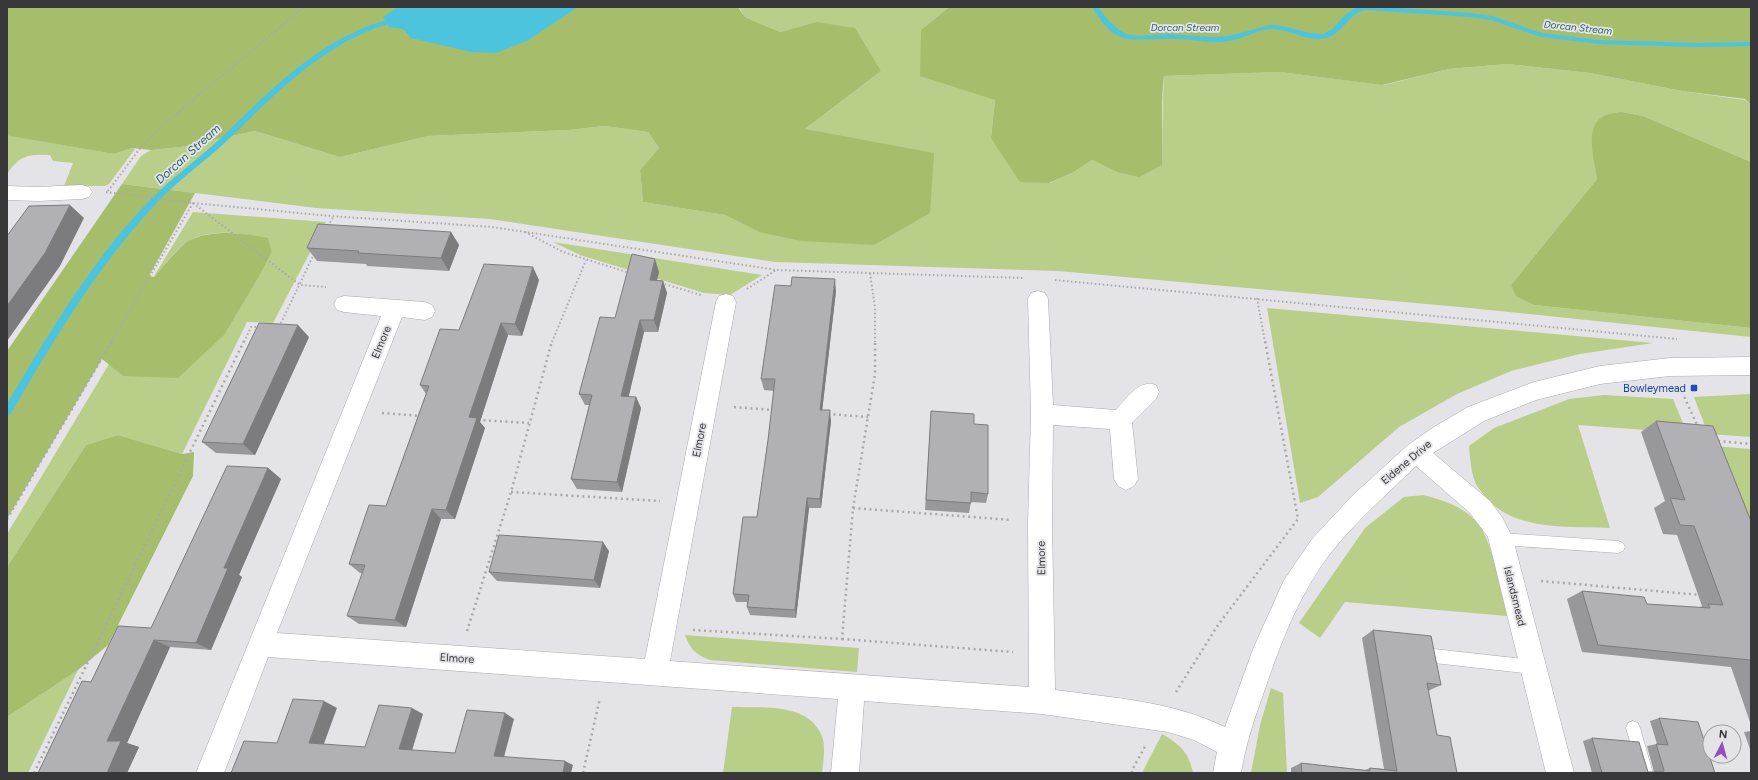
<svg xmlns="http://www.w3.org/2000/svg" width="1758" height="780" font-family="Figtree,sans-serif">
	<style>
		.green { fill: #b9ce89 }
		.forest { fill: #a6bd6c }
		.water { fill: #4dc4dd }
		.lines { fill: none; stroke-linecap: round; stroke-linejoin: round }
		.stream { fill: #4dc4dd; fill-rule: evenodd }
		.lane-casing { stroke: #aaaaae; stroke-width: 1 }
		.street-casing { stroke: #aaaaae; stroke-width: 1 }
		.path-far1 { stroke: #a9a9ac; stroke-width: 2; stroke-dasharray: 1.5 2.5; stroke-linecap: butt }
		.path { stroke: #a9a9ac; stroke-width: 2.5; stroke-dasharray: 2 3.5; stroke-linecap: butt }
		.lane { fill: #fff; fill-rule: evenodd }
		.street { fill: #fff; fill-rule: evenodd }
		.wall { fill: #98989c }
		.shaded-wall { fill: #7c7c7f }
		.building { fill: #b1b1b5; stroke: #7c7c7f }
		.transit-dot { fill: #1a4fb4; stroke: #e4e4e8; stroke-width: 1.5 }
		.labels { text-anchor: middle; stroke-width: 3.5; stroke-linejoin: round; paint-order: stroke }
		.far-water-label { font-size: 10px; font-style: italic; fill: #2d5f6a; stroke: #e4e4e8 }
		.street-label { font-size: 11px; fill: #38383a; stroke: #e4e4e8 }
		.transit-label { font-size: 11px; fill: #164399; stroke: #e4e4e8; text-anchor: end }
		.water-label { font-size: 12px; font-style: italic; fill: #2d5f6a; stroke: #e4e4e8 }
	</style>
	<rect width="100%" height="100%" fill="#e4e4e8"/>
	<!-- green -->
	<g class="green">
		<path d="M739,7H949L921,30L995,100L991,138L1050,183L1072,173L1092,160L1117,172L1162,165C1164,135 1162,106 1164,76L1280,72L1384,85L1449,69L1507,64L1590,73L1682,91L1745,100L1751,105V162L1643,116L1622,112L1594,156L1597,179L1511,285L1534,305L1751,328V337L1460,307L1058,271L775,262L490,219L316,208L122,184L141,156L151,150L181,147L255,131L340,157L428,136L569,130L604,126L648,132L659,148L640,170L643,202L725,215L759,232L805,129L881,71L816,22L780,32L745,17Z"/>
		<path d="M7,135L114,154L132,148L135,149L109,184L105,186H64L73,163L53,161L50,155C28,154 20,155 7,174Z"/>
		<path d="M193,212L326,222L273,323L247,322L182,454L118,435L86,445L7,567V534L109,364L123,376L225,334L260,275L272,252L268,239C242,233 213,228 188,241C179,246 161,269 153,278Z"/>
		<polygon points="553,242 762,275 730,295 704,293 580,255"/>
		<polygon points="1267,308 1653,343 1580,354 1511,371 1457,394 1399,427 1318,497 1300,503"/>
		<polygon points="1751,394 1751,437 1708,434 1694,397"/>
		<path d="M1604,395L1673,399L1687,433L1578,425L1610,528C1569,526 1512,532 1484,495C1481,491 1477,487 1475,482C1471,471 1470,458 1469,446L1494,428L1569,399Z"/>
		<polygon points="1713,446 1751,449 1751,542"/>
		<path d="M1423,495C1443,500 1466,507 1479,525C1493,544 1501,592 1507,616L1345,602L1320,638L1299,623L1365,528L1404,497Z"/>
		<path d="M685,635L859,648L857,672L710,660C696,655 690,649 685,635Z"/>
		<polygon points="78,670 28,773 7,773 7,717"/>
		<polygon points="1271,688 1283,693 1287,773 1251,773 1260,725"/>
		<path d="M732,707C762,708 808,702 822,736C826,747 823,762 822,773H723Z"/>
		<path d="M1162,734C1180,744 1189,753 1193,773H1142Z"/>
	</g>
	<!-- forest -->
	<g class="forest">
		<polygon points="7,7 738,7 745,17 780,32 816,22 855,28 881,71 805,129 934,153 930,213 874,245 802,241 759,232 725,215 643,202 640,170 659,148 648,132 604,126 569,130 428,136 340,157 255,131 181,147 151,150 132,148 114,154 10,136 7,135"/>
		<path d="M949,7H1751V105L1745,99L1682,91L1590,73L1507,64L1449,69L1382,85L1280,72L1164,76C1160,105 1164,135 1162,165L1139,177L1117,172L1092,160L1072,173L1049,183L1020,182L991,138L995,100L920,76L921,30Z"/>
		<path d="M1622,112L1643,116L1751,162V328L1534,305L1516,296L1511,285L1597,179C1595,160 1583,127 1604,116C1609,113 1617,113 1622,112Z"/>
		<path d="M122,184L195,193L149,276L154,277C161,269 180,246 188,241C213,229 242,233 268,238L272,252L260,275L225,334L178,378L123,376L102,359L7,519V351Z"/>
		<polygon points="118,435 182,454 194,452 193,476 108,645 78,670 7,717 7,567 86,445"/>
	</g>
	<!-- water -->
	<polygon class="water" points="398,7 578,7 527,41 496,53 471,52 411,38 403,29 389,27 383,17"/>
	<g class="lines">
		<!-- stream -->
		<g class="stream">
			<path d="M1092,7H1098L1108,20L1118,29L1126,34L1138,36L1168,34L1212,37L1229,36L1270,25L1283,26L1310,33L1324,34L1332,29L1345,15L1355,8L1384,7L1471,13L1492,16L1542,33L1599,40L1697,43L1751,42V46L1697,47L1599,44L1541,37L1491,20L1471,17L1365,10C1348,14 1343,33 1327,38C1308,43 1289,28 1270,29C1256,30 1243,39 1229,41C1211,44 1193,39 1175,39C1133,37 1118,51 1092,7Z"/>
			<path d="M397,18H399V22C392,24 384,25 376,28C319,49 273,96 230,138C205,162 175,182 152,208C95,270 52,343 10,415L7,416V404C48,334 91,262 147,203C170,179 197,160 222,137C266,94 312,47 371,25C379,22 388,20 397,18Z"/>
		</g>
		<defs>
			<g id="lane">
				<polygon points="1501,533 1618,541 1623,543 1625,547 1623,551 1618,553 1501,545 1496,543 1494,539 1496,535"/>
				<polygon points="1434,649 1533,660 1538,662 1540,667 1538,672 1533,674 1434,663 1429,661 1427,656 1429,651"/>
				<polygon points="1633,721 1638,723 1640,728 1653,773 1639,773 1626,728 1628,723"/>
			</g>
			<g id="street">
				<polygon points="82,185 89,187 92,192 89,197 82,199 38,201 7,200 7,186 38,187"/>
				<path d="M1038,291L1045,293L1048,299L1053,405L1116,410C1127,398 1139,379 1156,385L1159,392L1156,399L1132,423L1138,479L1134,486L1126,490L1118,486L1114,479L1110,429L1053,425L1052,523L1055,690C1114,698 1171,701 1225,727L1253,649L1284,580L1312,539L1353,495L1408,445L1434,427L1468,407L1534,382L1600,366L1670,358L1751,357V375L1670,376L1600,384L1536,400L1484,421L1433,453L1490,501L1502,517L1513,539L1574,773H1546L1488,537L1470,513L1416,466C1386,495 1354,523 1329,555C1299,595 1281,642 1265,689C1255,717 1246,743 1241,773H1213L1217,752L1194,740L1168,732L1042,714L864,701L859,773H831L838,699L268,657L224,773H196L381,316L344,312L337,310L334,304L337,298L344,296L425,302L432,305L435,311L432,317L425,320L402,317L277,633L645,659L716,302L719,296L726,294L733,296L736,302L670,661L1029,687L1028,523L1031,414L1028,299L1031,293Z"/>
			</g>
		</defs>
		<!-- lane casing -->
		<use href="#lane" class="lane-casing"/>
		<!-- street casing -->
		<use href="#street" class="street-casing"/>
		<!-- path-far1 -->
		<g class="path-far1">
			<polyline points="108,191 141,147 157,130 304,7"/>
			<polyline points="106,192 193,203 330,216 492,227 777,270 1024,278"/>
			<polyline points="193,203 300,285 326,287"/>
			<polyline points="328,226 333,217"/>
			<polyline points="525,232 563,252 630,273"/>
			<polyline points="870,273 875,308 875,342"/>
			<polyline points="1055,280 1677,339"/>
			<polyline points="661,283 701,295"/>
			<polyline points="747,289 776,270"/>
			<polyline points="1257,298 1265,342"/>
			<polyline points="279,327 314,254"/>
			<polyline points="111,342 193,203"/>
			<polyline points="244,342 251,327 259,327"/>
			<polyline points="552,342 586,260"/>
		</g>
		<!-- path -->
		<g class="path">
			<polyline points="1682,392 1698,427"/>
			<polyline points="734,407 773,410"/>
			<polyline points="382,413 421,416"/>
			<polyline points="828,414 868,417"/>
			<polyline points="478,420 529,423"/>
			<polyline points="1718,441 1751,444"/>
			<polyline points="511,492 660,501"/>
			<polyline points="853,508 1012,520"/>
			<polyline points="7,519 112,341"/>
			<polyline points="1541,581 1701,595"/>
			<polyline points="693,630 842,639 853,508 875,374 875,341"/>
			<polyline points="467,631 511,492 552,341"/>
			<polyline points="842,639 1013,652"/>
			<polyline points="1176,692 1218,625 1298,519 1265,341"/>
			<polyline points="34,773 244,341"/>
			<polyline points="583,773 600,698"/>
			<polyline points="1132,773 1132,770 1146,745"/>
		</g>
		<!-- lane -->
		<use href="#lane" class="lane"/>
		<!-- street -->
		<use href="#street" class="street"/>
	</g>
	<!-- wall -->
	<g class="wall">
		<polygon points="451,232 459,245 449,271 367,266 366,264 317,261 307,248"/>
		<polygon points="659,272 657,280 663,281 667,293 658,332 644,332 628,397 636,397 641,408 622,492 577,489 571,479 589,405 585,405 579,394 615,318"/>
		<polygon points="539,280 522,336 508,335 480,422 485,428 455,519 441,519 406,627 359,624 347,616 363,573 360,573 349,564 386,506 426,394 420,385"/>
		<polygon points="836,291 822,410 831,421 821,508 809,508 796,618 750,615 747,607 747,602 736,602 733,594 757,517 768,440 774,391 764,390 761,379"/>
		<polygon points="309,337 255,455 216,453 202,442"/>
		<polygon points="931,411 974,424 988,494 986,503 971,502 969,513 925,510"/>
		<polygon points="1656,421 1751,521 1751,725 1731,667 1582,652 1567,599 1582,591 1647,604 1699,608 1702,606 1677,535 1663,534 1654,508 1665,501 1641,432"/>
		<polygon points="268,468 281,479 239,575 242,577 211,650 170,647 127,743 139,747 127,773 35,773 38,773 91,682 151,628"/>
		<polygon points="609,551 600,588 497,581 489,572"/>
		<polygon points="1373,630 1441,685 1428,691 1437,735 1457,773 1291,773 1291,768 1301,763 1365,770 1370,768 1384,769 1362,638"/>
		<polygon points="1659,718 1715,773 1592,773 1583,741 1592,738 1648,772 1654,772 1647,746 1657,744 1650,721"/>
		<polygon points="1751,731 1751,752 1744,732"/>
	</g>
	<!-- shaded-wall -->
	<g class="shaded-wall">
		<polygon points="70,205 84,218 60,266 7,341 7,306"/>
		<polygon points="451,232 459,245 449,271 441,258"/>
		<polygon points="655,259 659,272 654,292 650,280"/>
		<polygon points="533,267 539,280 522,336 515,324"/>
		<polygon points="835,279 836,291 821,421 820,410"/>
		<polygon points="663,281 667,293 658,332 654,320"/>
		<polygon points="640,320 644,332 626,408 621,396"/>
		<polygon points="501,323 508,335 480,422 485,428 455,519 446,510 469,417"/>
		<polygon points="298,325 309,337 255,455 243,444"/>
		<polygon points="636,397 641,408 622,492 617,482"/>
		<polygon points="830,410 831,421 821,508 820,499"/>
		<polygon points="268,468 281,479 239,575 242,577 211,650 196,643 224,568"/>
		<polygon points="807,498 809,508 796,618 795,610"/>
		<polygon points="432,509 441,519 406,627 395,620"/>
		<polygon points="603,542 609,551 600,588 594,580"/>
		<polygon points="154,640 170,647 127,743 139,747 127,773 107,773 107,741"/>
		<polygon points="324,701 337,708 322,749 309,743"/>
		<polygon points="412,708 423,714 411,754 399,749"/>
		<polygon points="505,713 514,719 503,761 494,756"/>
		<polygon points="565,761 573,765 571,773 563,773"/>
	</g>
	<!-- building -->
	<g class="building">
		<polygon points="70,205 45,253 7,306 7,236 29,206"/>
		<polygon points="318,224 451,232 441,258 358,253 359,251 307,248"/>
		<polygon points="632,254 655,259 650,280 663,281 654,320 640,320 621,396 636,397 617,482 571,479 592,395 579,394 595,335 600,317 615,318"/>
		<polygon points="484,264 533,267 515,324 501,323 469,417 477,418 446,510 432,509 395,620 347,616 365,565 349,564 369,505 386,506 429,386 420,385 440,329 459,330"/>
		<polygon points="792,277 835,279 820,410 830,410 820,499 807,498 795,610 747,607 749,595 733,594 743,517 757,517 768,440 775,379 761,379 775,285 791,286"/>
		<polygon points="259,323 298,325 243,444 202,442"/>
		<polygon points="931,411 974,414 974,424 988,425 988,494 971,492 971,503 926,500"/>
		<polygon points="1656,421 1713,426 1751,521 1751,662 1750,660 1598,645 1582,591 1644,597 1647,604 1710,608 1708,604 1723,605 1694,526 1680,525 1670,498 1685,500"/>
		<polygon points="227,466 268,468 224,568 228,568 196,643 154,640 107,741 121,741 107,773 35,773 38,773 82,681 91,682 118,626 151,628"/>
		<polygon points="499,535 603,542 594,580 489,572"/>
		<polygon points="1373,630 1431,636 1441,685 1427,683 1437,735 1450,737 1457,773 1302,773 1301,763 1370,771 1370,768 1397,771"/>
		<polygon points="293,699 324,701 309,743 365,747 379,705 412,708 399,749 455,753 467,710 505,713 494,756 565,761 563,773 231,773 244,741 277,743"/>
		<polygon points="1659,718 1698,722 1715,773 1602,773 1592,738 1639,742 1648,772 1663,772 1664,770 1656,744 1668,745"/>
	</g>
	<!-- markers -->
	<rect class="transit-dot" x="1690" y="384" width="8" height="8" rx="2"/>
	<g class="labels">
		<!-- far-water labels -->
		<g class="far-water-label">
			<text x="1185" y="31">Dorcan Stream</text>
			<text transform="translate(1578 27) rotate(6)" y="4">Dorcan Stream</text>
		</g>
		<!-- street labels -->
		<g class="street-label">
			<text transform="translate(381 342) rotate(-68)" y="4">Elmore</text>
			<text transform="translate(699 440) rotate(-79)" y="4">Elmore</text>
			<text transform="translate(1406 462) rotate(-40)" y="4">Eldene Drive</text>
			<text transform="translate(1041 558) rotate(-91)" y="4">Elmore</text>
			<text transform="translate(1515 596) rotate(76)" y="4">Islandsmead</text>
			<text transform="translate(457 658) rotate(4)" y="4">Elmore</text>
		</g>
		<!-- transit labels -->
		<g class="transit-label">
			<text x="1686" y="392">Bowleymead</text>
		</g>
		<!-- water labels -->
		<g class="water-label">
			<text transform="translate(188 154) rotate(-42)" y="4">Dorcan Stream</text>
		</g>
	</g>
	<!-- border -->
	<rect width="1758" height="780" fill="none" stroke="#38383a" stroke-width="16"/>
	<!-- north arrow -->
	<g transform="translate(1722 744) rotate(6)"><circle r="19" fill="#e4e4e8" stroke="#9f9fa2"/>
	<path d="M0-3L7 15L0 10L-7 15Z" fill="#934fc3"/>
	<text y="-6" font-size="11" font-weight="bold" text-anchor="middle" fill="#38383a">N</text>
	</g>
</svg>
